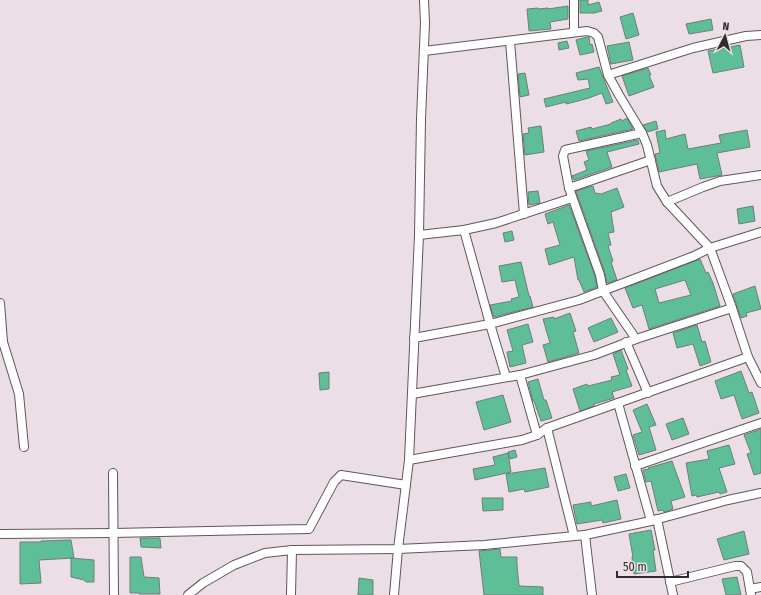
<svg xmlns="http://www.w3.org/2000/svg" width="761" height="595" font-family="'Fira Sans Condensed',sans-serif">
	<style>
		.building { fill: #5ebe98; stroke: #707e78; fill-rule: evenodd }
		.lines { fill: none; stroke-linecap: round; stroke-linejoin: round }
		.street-casing { stroke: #61555c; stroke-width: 10 }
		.street { stroke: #fff; stroke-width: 8 }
	</style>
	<rect width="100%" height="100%" fill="#ecdee6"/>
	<!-- building -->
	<g class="building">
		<polygon points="580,0 588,0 588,5 599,2 602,11 594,13 580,13"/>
		<polygon points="568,6 568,19 550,22 551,29 529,31 527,9 538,8 538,9 548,8 548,9"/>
		<polygon points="633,13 639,35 626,39 620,17"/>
		<polygon points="711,19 713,30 689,34 686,24"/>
		<polygon points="587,37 589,37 590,45 592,44 594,52 580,55 576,40"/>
		<polygon points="567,41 569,48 559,50 558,43"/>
		<polygon points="629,42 633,60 611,64 607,46"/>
		<polygon points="740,45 744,67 713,73 708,51"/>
		<polygon points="599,67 613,102 606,104 602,93 589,98 574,102 566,104 566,102 546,107 544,99 590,88 588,79 578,80 576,73"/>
		<polygon points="648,68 651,75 649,75 654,87 629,96 622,76"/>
		<polygon points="525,73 529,95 520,97 518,74"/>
		<polygon points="627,118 633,129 579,141 576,131 591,127 592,129 611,124 611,123 621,119 622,121"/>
		<polygon points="656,121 658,129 647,132 643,125"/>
		<polygon points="540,126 539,127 541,126 544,152 525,155 523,134 529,133 528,128"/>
		<polygon points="665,130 666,139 685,134 688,149 721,143 719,135 747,130 750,147 717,153 722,175 700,179 697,164 659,172 655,154 660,153 656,132"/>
		<polygon points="638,140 639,144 607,152 612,167 574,180 572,176 587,170 584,162 589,160 586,151"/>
		<polygon points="593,186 595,193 601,194 617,188 624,207 611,212 614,232 608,233 611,245 608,246 613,261 611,262 617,280 607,283 605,273 576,191"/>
		<polygon points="538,191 540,203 529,205 528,192"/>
		<polygon points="569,205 595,276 597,287 584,292 579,280 578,280 574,257 549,265 545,249 560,245 553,222 548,224 545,214"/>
		<polygon points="753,206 755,221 739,224 737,209"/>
		<polygon points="512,231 514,240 505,242 503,233"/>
		<path d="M700,259L706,273L708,272L713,283L720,306L649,329L642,305L633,308L625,288ZM685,280L691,295L659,303L655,289Z"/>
		<polygon points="521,262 529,296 530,296 533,307 494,317 490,305 512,301 511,299 519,297 515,280 502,282 499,266"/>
		<polygon points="755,286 761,309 746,313 747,316 741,318 733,294"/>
		<polygon points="570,313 576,331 573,332 579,353 548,362 543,345 550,343 543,319 554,317 554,319"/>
		<polygon points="611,318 618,332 594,342 588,328"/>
		<polygon points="528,324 533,342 522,345 526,363 510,367 507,352 513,351 507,330"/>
		<polygon points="697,325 702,342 705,341 711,362 700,366 693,344 677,348 673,333"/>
		<polygon points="621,350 628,369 626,370 632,386 612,392 614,398 594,404 594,406 580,411 573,389 587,384 588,386 612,380 611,377 620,375 613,354"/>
		<polygon points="741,371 749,393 752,392 759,413 742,419 734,395 721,399 715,381"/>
		<polygon points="329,372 329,389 320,390 319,373"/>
		<polygon points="538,379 544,400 546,400 552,418 541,421 534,401 533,401 528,382"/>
		<polygon points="503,395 511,422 484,430 476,402"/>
		<polygon points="647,404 656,425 649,427 656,450 639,455 633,435 642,432 633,410"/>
		<polygon points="683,418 689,434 672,440 666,424"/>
		<polygon points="761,429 761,473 754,475 747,454 751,453 744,435"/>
		<polygon points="729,445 735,464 719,468 727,492 720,494 719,492 697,497 696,495 692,496 686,463 709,459 707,451"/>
		<polygon points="515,450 517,457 510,459 508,452"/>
		<polygon points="508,453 511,472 475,480 473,469 495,465 493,457"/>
		<polygon points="672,461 685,497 671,501 673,509 664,512 663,510 658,511 651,481 646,482 643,470 649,469 648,468"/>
		<polygon points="545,468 549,487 525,492 524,489 509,492 506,474"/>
		<polygon points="626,474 630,488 618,491 614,477"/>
		<polygon points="482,498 503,498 503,510 483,511"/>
		<polygon points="617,500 621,519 603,523 602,520 577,524 573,505 591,502 591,506"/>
		<polygon points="651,530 655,550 653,550 656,571 634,574 632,557 633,557 629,534"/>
		<polygon points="744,531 749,554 724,560 717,539"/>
		<polygon points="140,538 160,538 161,548 141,547"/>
		<polygon points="71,540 74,558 39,560 41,583 20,584 20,542 41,542 41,541"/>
		<polygon points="500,549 501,557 517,557 517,565 519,586 543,587 543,595 484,595 479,551"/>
		<polygon points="130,557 141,557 144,577 159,578 160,594 139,594 139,593 130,593"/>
		<polygon points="71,558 94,560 94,582 86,582 84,580 71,577"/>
		<polygon points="737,577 741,595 726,595 722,579"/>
		<polygon points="359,578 373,580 373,595 358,595"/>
	</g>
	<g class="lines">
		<defs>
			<g id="street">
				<polyline points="574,32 574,0"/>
				<polyline points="510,41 524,214"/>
				<polyline points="424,51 587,31 594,33 598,37 608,75 619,95 642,133 647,145 657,186 667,202 710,248 732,308"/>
				<polyline points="608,75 693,48 746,36 761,35"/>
				<polyline points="569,188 651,160"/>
				<polyline points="667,202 703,187 720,181 761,175"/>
				<polyline points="464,230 490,324 506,377"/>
				<polyline points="419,235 464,230 496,223 572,198"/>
				<polyline points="0,303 3,342 19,394 24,447"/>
				<polyline points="414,338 490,324 579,300 694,256 710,248 761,232"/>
				<polyline points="636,339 603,291 600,275 569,188 563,156 565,150 642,133"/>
				<polyline points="626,342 648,393"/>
				<polyline points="520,375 537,435"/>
				<polyline points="412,394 520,375 594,355 636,339 732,308 748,357"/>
				<polyline points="618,403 651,521"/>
				<polyline points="547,428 574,536"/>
				<polyline points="409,460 522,440 537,435 547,428 748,357 761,383"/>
				<polyline points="635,466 761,423"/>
				<polyline points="113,473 114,595"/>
				<polyline points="657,519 673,595"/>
				<polyline points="0,534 113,533 309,529 334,482 341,475 406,485"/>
				<polyline points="585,535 592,595"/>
				<polyline points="670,582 735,566 741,566 747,572 751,595"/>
				<polyline points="750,589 761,587"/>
				<polyline points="188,595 203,583 234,565 265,553 292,550 398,549 484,545 585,535 651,521 728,500 761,493"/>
				<polyline points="291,595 292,550"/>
				<polyline points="394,595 398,549 409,460 419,235 421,119 425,23 424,0"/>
			</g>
		</defs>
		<!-- street casing -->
		<use href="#street" class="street-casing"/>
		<!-- street -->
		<use href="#street" class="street"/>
	</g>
	<!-- north arrow -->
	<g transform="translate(725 36) rotate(6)" stroke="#ecdee6" stroke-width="3" paint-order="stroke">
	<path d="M0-3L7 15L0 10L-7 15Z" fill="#312b2e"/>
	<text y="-6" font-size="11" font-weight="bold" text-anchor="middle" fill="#312b2e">N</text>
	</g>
	<!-- scale -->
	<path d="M617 571v6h71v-6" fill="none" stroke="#312b2e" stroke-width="2"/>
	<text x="623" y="571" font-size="12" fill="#312b2e" stroke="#ecdee6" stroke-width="3" paint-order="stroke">50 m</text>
</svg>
